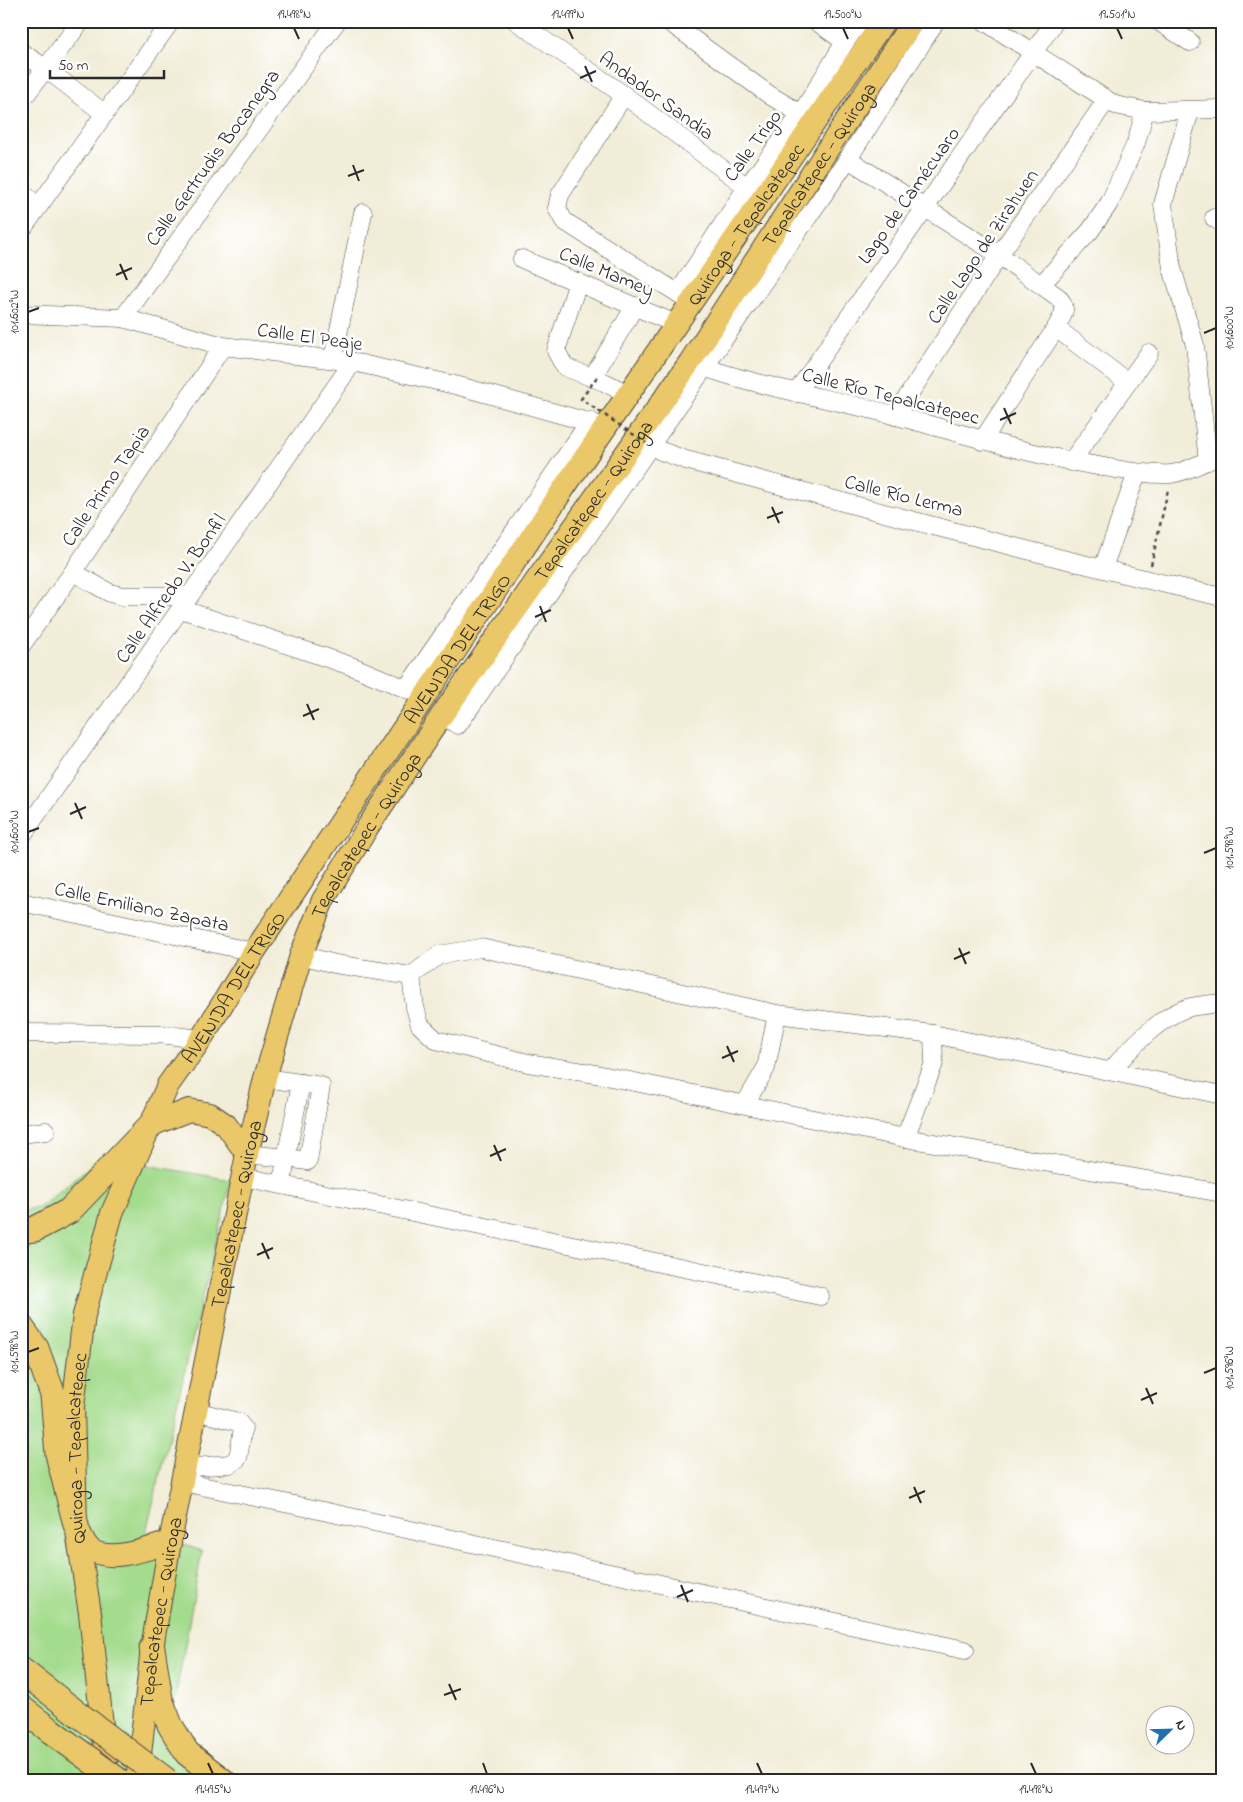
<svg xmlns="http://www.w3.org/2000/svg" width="1243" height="1802" font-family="'Indie Flower',sans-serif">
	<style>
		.green { fill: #a4dc8d; stroke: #68845c }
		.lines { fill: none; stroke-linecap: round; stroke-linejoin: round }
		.minor-casing { stroke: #494845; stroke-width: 19 }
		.major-casing { stroke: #494845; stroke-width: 24 }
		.highway-casing { stroke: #494845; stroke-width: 27 }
		.path { stroke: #494845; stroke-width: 2.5; stroke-dasharray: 4 4; stroke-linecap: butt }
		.minor { stroke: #fff; stroke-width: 18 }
		.major { stroke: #eac769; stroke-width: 22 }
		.highway { stroke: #eac769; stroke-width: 25 }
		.highway-bridge-casing { stroke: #494845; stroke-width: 27; stroke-linecap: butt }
		.path-bridge { stroke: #494845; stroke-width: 2.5; stroke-dasharray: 4 4; stroke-linecap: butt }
		.highway-bridge { stroke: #eac769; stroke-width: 25 }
		.ticks { fill: none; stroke: #2b2b2b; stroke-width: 2 }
		.labels { text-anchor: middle; stroke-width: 5; stroke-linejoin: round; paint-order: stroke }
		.street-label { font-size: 20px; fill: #2b2b2b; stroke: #fff }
		.neatline { fill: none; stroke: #2b2b2b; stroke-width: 2 }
		.ticks-label { font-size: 12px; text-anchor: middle; fill: #2b2b2b }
	</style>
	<rect width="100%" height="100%" fill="#fff"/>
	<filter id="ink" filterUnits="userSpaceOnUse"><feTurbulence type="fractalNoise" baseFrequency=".02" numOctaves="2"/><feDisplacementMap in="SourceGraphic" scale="10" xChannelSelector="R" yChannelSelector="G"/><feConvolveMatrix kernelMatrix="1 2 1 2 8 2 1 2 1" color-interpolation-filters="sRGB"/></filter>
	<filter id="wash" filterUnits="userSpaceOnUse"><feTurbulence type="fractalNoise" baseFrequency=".0096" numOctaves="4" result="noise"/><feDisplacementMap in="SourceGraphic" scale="20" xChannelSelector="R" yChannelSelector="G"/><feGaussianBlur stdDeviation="1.12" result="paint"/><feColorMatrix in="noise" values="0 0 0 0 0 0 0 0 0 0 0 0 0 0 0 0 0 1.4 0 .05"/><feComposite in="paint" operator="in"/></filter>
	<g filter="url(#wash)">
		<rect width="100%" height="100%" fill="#f2edd8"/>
		<!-- green -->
		<polygon class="green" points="101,1157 231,1180 146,1532 202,1551 169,1733 235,1781 21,1781 21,1210 39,1208"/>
	</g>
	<g filter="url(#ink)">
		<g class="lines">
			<defs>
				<g id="minor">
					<polyline points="516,21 624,95 747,187"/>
					<polyline points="668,21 771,96 801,114"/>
					<polyline points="816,21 845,42"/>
					<polyline points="984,21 1115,105 1145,111 1222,109"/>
					<polyline points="1158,21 1190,42"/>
					<polyline points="21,52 45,68 105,114"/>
					<polyline points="624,95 560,195 557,208 564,221 687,299"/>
					<polyline points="21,101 81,21"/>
					<polyline points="1190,111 1163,204 1172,268 1195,345 1208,461"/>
					<path d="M848,159L999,255L1058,297C1069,310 1063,314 1056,328L982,441"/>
					<polyline points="21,192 38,206"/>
					<polyline points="1214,218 1222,223"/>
					<polyline points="21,231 171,21"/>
					<polyline points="522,259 676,324"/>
					<polyline points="578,282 556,351 565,367 604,382 628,394"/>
					<polyline points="1041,285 1090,231 1110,202 1136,143 1145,111"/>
					<polyline points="678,293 747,187 801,114 845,42 860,21"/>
					<polyline points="21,314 123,318 223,346 353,362 459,386 606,427"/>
					<polyline points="123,318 337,21"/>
					<polyline points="1056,328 1127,382"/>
					<polyline points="333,359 363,213"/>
					<path d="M695,364C761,388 830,398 897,416C964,434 1030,455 1098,466C1122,470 1146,475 1170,474C1183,473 1210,460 1222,452"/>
					<polyline points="592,378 635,306"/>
					<polyline points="796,393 1055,21"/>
					<polyline points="895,416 999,255 1106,101"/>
					<path d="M651,445L661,451L686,460C864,508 1042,556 1222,597"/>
					<polyline points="1071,462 1149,353"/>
					<polyline points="1103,568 1137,473"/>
					<polyline points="73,572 110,593 122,596 190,596"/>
					<polyline points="181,609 354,667 416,693"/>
					<polyline points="21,646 73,572 223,346"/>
					<polyline points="406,689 590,421"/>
					<polyline points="442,715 458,725 848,159 936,21"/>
					<polyline points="21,837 353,362"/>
					<polyline points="21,902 254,952"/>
					<polyline points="301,955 335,964 411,976"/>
					<polyline points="21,1033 159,1034 201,1039"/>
					<path d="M1111,1071C1129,1049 1162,1014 1191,1007C1201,1005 1212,1004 1222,1003"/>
					<polyline points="265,1078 321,1086 308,1161 286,1158 282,1184"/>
					<polyline points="1222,1095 933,1034 777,1014 481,948 439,955 411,976 415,1007 420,1025 436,1040 528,1063 596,1074 905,1138 1222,1193"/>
					<polyline points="745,1104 766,1068 777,1014"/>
					<polyline points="21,1134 46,1131"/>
					<polyline points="905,1138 934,1063 933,1034"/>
					<polyline points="247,1154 286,1158 301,1083"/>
					<polyline points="243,1177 820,1296"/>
					<polyline points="185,1468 230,1464 238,1458 243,1428 238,1422 196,1411"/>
					<polyline points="182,1482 309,1508 965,1650"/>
				</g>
				<g id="major">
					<polyline points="151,1125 189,1110 210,1114 226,1125 247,1154"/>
					<path d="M78,1529C81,1535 85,1545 90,1549C110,1564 149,1548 170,1542"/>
					<path id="s1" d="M108,1781L90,1613L76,1525L73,1407L84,1315L112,1213L168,1085L201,1039L254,952L566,485L884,21"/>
					<path id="s2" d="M137,1781L152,1648L170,1542L247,1154L265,1078L301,955L323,900L369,825L442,715L690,362L831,144L913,21"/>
				</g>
				<g id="highway">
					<polyline points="21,1231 35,1229 69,1211 151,1125"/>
					<polyline points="21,1327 36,1348 53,1395 58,1454 76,1525"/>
					<polyline points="152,1648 160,1699 170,1725 187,1753 223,1781"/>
					<polyline points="21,1670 78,1714"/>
					<polyline points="21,1708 51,1731"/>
				</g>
			</defs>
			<!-- minor casing -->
			<use href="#minor" class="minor-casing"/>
			<!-- major casing -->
			<use href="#major" class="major-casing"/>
			<!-- highway casing -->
			<use href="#highway" class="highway-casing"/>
			<!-- path -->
			<polyline class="path" points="1151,565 1168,490"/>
			<!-- minor -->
			<use href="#minor" class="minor"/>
			<!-- major -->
			<use href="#major" class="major"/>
			<!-- highway -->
			<use href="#highway" class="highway"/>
			<defs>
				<g id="highway-bridge">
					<polyline points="78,1714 167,1781"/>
					<polyline points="51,1731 119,1781"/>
				</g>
			</defs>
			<!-- highway-bridge casing -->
			<use href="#highway-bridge" class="highway-bridge-casing"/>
			<!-- path-bridge -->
			<polyline class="path-bridge" points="597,377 581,399 646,443"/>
			<!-- highway-bridge -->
			<use href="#highway-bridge" class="highway-bridge"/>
		</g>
	</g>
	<!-- ticks -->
	<path class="ticks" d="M294,28L299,39M568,28L573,39M843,28L848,39M1117,28L1122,39M585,66L592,82M580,78L596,71M353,165L359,181M348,176L364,170M120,264L127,280M116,275L132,268M28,312L39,308M1204,333L1216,328M1004,408L1011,424M1000,420L1016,413M772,507L779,523M767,518L783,512M540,606L546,622M535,617L551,610M307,704L314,720M303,716L319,709M75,803L82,819M70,814L86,807M28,832L39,828M1204,853L1216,848M959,948L966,964M954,959L970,952M727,1046L734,1062M722,1058L738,1051M494,1145L501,1161M490,1156L506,1149M262,1243L269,1259M257,1255L273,1248M28,1352L39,1348M1204,1373L1216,1368M1146,1388L1153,1404M1141,1400L1157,1393M914,1487L921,1503M909,1498L925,1491M681,1585L688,1602M677,1597L693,1590M449,1684L456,1700M444,1695L461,1689M208,1763L213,1774M483,1763L487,1774M757,1763L762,1774M1031,1763L1036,1774"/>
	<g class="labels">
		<!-- street labels -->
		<g class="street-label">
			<text transform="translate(657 95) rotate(36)" y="7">Andador Sandía</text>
			<text transform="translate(752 145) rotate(-54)" y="7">Calle Trigo</text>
			<text transform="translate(212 157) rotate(-54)" y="7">Calle Gertrudis Bocanegra</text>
			<text dy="7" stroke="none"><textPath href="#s2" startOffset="1790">Tepalcatepec - Quiroga</textPath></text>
			<text transform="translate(908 195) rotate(-55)" y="7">Lago de Camécuaro</text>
			<text dy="7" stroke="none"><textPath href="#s1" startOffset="1751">Quiroga - Tepalcatepec</textPath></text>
			<text transform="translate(982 246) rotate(-56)" y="7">Calle Lago de Zirahuen</text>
			<text transform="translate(607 271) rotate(23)" y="7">Calle Mamey</text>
			<text transform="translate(310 336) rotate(8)" y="7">Calle El Peaje</text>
			<text transform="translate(891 395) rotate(14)" y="7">Calle Río Tepalcatepec</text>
			<text transform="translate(105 485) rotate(-56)" y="7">Calle Primo Tapia</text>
			<text transform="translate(904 495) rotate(14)" y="7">Calle Río Lerma</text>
			<text dy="7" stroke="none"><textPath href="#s2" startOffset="1385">Tepalcatepec - Quiroga</textPath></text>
			<text transform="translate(170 588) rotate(-55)" y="7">Calle Alfredo V. Bonfil</text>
			<text dy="7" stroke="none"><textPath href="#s1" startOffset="1238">AVENIDA DEL TRIGO</textPath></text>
			<text dy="7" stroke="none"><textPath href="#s2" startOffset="980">Tepalcatepec - Quiroga</textPath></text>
			<text transform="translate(142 906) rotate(12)" y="7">Calle Emiliano Zapata</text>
			<text dy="7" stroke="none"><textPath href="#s1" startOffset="832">AVENIDA DEL TRIGO</textPath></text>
			<text dy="7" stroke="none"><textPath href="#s2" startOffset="576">Tepalcatepec - Quiroga</textPath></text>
			<text dy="7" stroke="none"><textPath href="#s1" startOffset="335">Quiroga - Tepalcatepec</textPath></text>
			<text dy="7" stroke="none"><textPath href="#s2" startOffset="171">Tepalcatepec - Quiroga</textPath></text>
		</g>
	</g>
	<!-- margin -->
	<rect width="1243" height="1802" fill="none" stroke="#fff" stroke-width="55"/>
	<!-- north arrow -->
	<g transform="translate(1170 1730) rotate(67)"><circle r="24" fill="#ffffff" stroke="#aaaaaa"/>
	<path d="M0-4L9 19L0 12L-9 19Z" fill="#1f6fb2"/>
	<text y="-8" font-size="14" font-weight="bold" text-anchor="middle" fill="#2b2b2b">N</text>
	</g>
	<!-- scale -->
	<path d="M50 70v8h114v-8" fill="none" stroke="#2b2b2b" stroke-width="2.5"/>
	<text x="58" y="70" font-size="15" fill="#2b2b2b" stroke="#ffffff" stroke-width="4" paint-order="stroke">50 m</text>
	<rect x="28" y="28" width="1188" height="1746" class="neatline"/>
	<g class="ticks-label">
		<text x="294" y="18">19.498°N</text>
		<text x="568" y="18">19.499°N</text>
		<text x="843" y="18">19.500°N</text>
		<text x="1117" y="18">19.501°N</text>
		<text transform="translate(14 312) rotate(-90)" y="4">101.602°W</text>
		<text transform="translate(1229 328) rotate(-90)" y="4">101.600°W</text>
		<text transform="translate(14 832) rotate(-90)" y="4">101.600°W</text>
		<text transform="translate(1229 848) rotate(-90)" y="4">101.598°W</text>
		<text transform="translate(14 1352) rotate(-90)" y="4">101.598°W</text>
		<text transform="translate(1229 1368) rotate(-90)" y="4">101.596°W</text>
		<text x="213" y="1793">19.495°N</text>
		<text x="487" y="1793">19.496°N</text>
		<text x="762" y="1793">19.497°N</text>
		<text x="1036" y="1793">19.498°N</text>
	</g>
</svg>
